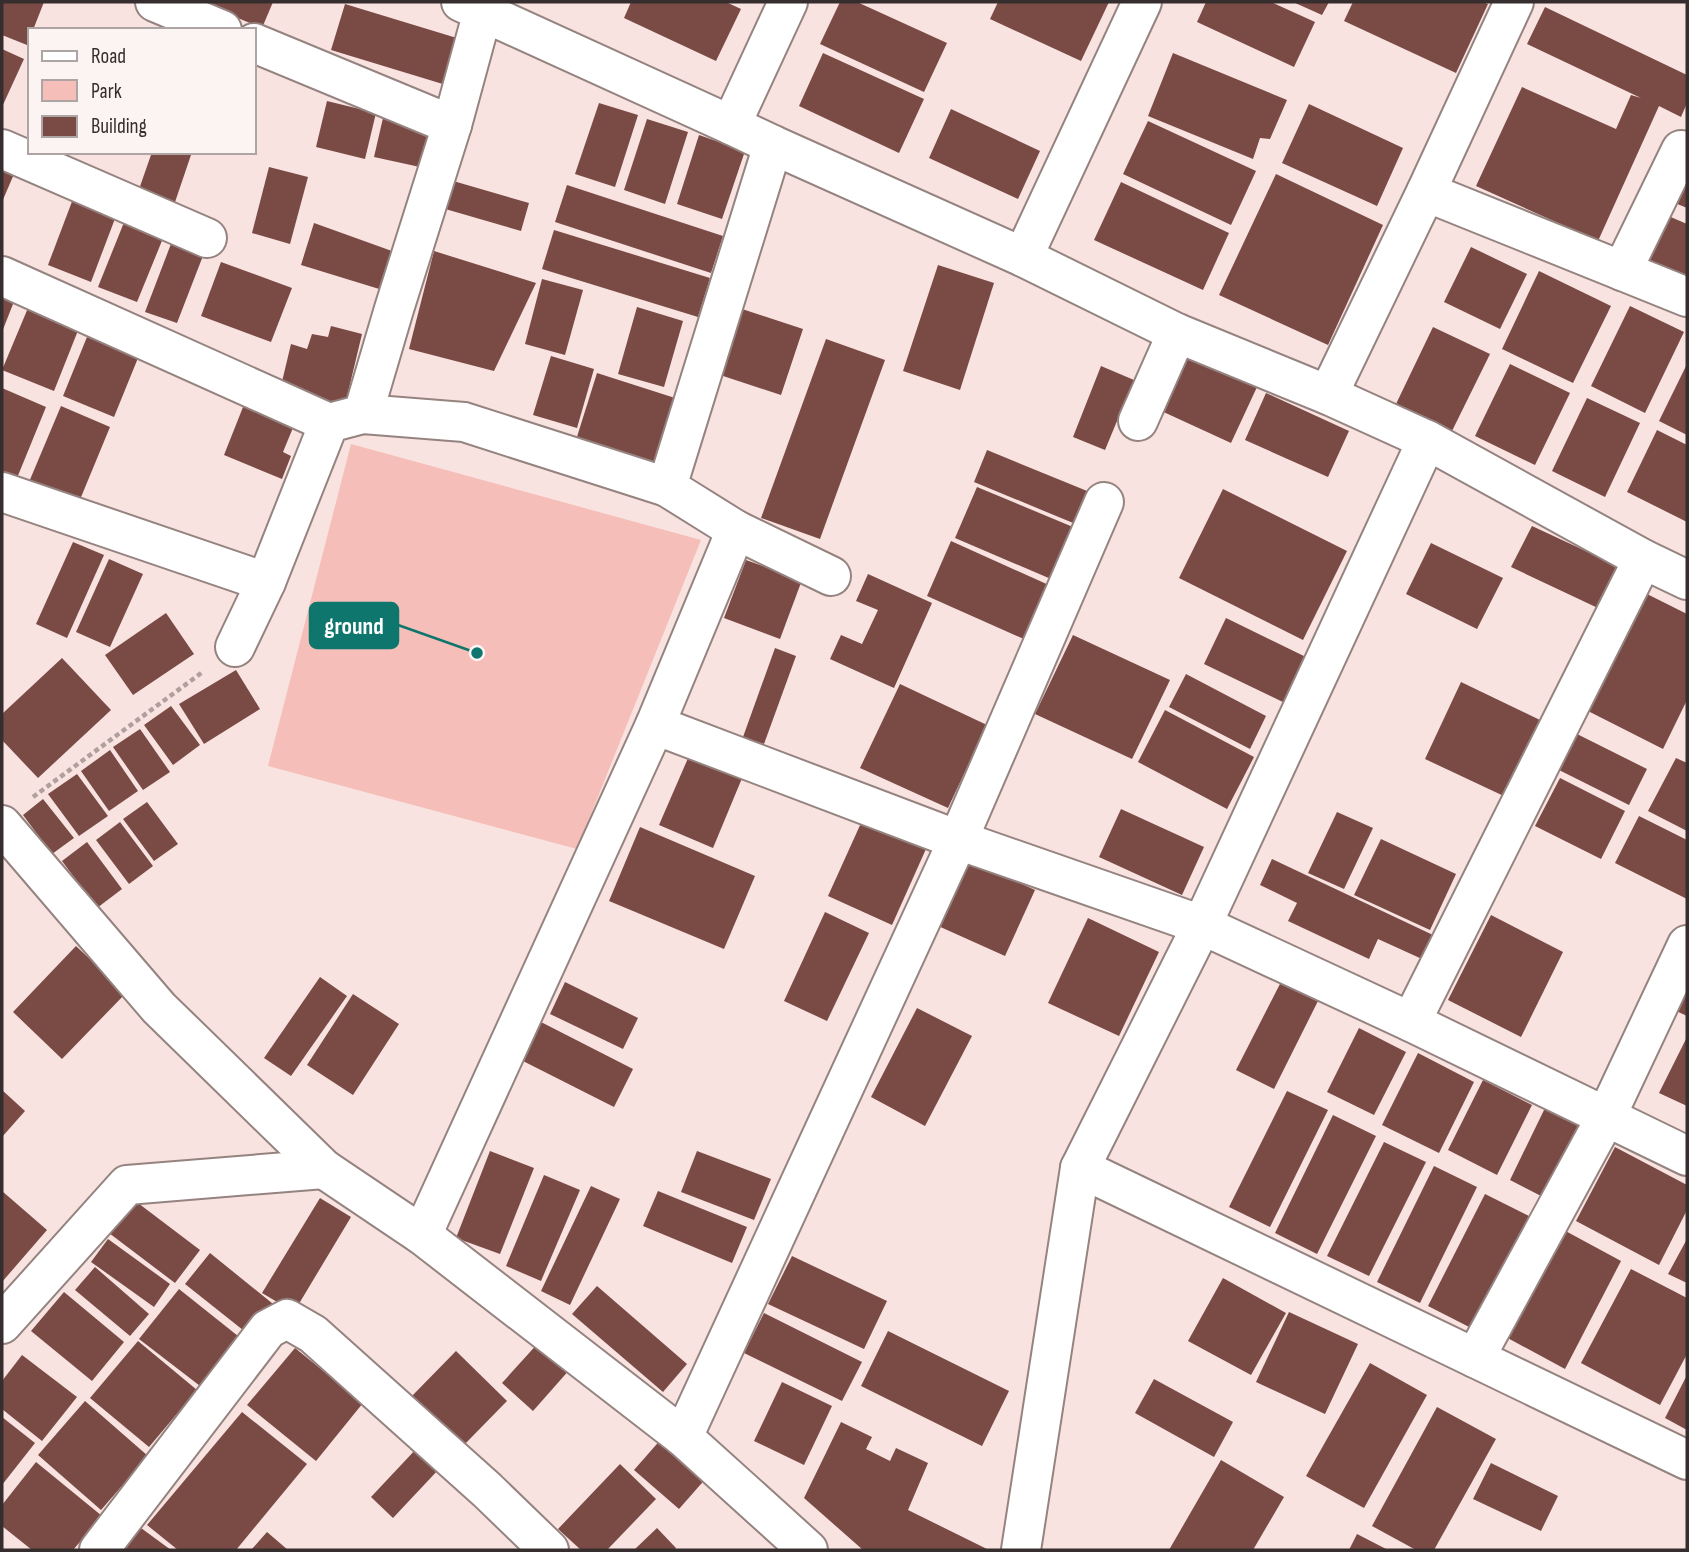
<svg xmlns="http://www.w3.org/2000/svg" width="1689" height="1552" font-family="'Sofia Sans Condensed',sans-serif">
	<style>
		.green { fill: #f6beb8 }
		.building { fill: #7a4a45 }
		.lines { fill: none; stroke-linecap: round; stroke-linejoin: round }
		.minor-casing { stroke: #958380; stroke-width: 42 }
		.path { stroke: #af9f9d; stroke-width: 4.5; stroke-dasharray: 5 3.5; stroke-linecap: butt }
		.minor { stroke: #fff; stroke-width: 38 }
		.leader { fill: none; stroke: #0f766e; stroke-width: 2.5 }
		.callout-dot { fill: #0f766e; stroke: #fcf4f3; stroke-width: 2.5 }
		.callout { fill: #0f766e; stroke: #0f766e; stroke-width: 2.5 }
		.callout-label { font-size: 24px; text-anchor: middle; font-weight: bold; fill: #fff }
	</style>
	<rect width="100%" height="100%" fill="#f8e3e1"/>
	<!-- green -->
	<polygon class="green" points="351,444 701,540 577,849 268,766"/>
	<!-- building -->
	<g class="building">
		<polygon points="2,2 44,2 33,30 30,30 30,37 27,45 2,35"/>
		<polygon points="199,2 273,2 262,28"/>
		<polygon points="631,2 726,2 741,9 716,61 624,18"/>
		<polygon points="840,2 857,2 947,43 924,92 820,44"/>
		<polygon points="998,2 1109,2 1081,61 990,19"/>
		<polygon points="1206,2 1271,2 1315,22 1294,67 1197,22"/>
		<polygon points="1293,2 1329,2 1322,15"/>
		<polygon points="1353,2 1483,2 1488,4 1456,73 1344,21"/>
		<polygon points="345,4 460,39 446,85 331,50"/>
		<polygon points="1545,7 1687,75 1687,103 1681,117 1659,106 1598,241 1476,186 1522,87 1616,129 1631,95 1641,98 1527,44"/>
		<polygon points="2,49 24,59 2,107"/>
		<polygon points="823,53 924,99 899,153 799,106"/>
		<polygon points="1173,53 1287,100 1270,139 1260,138 1253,159 1148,116"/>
		<polygon points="327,101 376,113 365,159 316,147"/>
		<polygon points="599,103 638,115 615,187 575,174"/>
		<polygon points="1309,104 1403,148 1377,206 1282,163"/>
		<polygon points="951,109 1040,151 1018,199 929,158"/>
		<polygon points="383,118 438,131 429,169 374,157"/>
		<polygon points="647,119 688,132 665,204 624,190"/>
		<polygon points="1148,121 1256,171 1231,225 1123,174"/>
		<polygon points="699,135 745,151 722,219 677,204"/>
		<polygon points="152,152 192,152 173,208 137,195"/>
		<polygon points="269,167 308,177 290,244 252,233"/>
		<polygon points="2,169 14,174 2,202"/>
		<polygon points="1276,174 1383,225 1328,345 1219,295"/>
		<polygon points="443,178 529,203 521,231 435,206"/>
		<polygon points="1687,178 1687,208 1675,203"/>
		<polygon points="1121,182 1229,233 1203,290 1094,240"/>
		<polygon points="567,185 723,236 711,273 555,222"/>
		<polygon points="76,191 119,208 91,282 48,265"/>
		<polygon points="129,210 168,226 137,302 98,287"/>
		<polygon points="1666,215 1687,224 1687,279 1646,261"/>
		<polygon points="314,223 403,255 389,292 301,265"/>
		<polygon points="554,230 710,278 698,317 542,269"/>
		<polygon points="174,236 206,248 177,323 145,312"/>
		<polygon points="1471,247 1527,274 1500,329 1444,302"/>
		<polygon points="434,251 536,283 494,371 409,349"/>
		<polygon points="221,262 292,288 271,342 201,316"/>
		<polygon points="938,265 994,283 960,390 903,371"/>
		<polygon points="1539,271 1611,306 1573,383 1502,349"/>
		<polygon points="542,279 583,290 565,355 525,344"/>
		<polygon points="2,293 15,299 2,332"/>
		<polygon points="730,305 803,329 781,395 708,371"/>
		<polygon points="1630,306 1684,332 1645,413 1591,386"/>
		<polygon points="637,307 683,321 664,387 618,374"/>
		<polygon points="28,308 79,328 54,391 2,370"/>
		<polygon points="331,326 362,334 345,405 280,390 291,344 307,349 312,334 328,337"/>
		<polygon points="1433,327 1490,354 1452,431 1396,404"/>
		<polygon points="87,337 138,358 114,417 63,396"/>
		<polygon points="826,339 885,360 820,539 761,518"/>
		<polygon points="1184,353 1257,387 1231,443 1157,409"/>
		<polygon points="551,356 594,369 577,428 533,415"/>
		<polygon points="1510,364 1570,393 1535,465 1475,436"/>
		<polygon points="1687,364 1687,435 1659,421"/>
		<polygon points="1101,366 1134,380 1105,450 1073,437"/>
		<polygon points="597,373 675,398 654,464 576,440"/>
		<polygon points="2,388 46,407 17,478 2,472"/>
		<polygon points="1266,393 1349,431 1328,477 1245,440"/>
		<polygon points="247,397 297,418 283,452 291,456 282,479 224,455"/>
		<polygon points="1587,398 1640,423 1605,497 1552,471"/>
		<polygon points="61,406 110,427 79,502 29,482"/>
		<polygon points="1657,430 1687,445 1687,522 1627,492"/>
		<polygon points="987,450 1092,493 1078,525 974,482"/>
		<polygon points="977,487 1073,527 1051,579 955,538"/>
		<polygon points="1223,489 1347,551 1303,640 1179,578"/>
		<polygon points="1532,526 1620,567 1600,609 1511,567"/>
		<polygon points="951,541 1051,586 1026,640 927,596"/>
		<polygon points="73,542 104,555 67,638 36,624"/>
		<polygon points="1431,543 1503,578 1477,629 1406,594"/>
		<polygon points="109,559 143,574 110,647 76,632"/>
		<polygon points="746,560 802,580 780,639 724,618"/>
		<polygon points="868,574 932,603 894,688 830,659 841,635 862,644 878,610 856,601"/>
		<polygon points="1647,594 1687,614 1687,700 1663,749 1588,711"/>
		<polygon points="166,613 194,654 133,695 105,655"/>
		<polygon points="1226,618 1310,659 1287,704 1204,664"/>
		<polygon points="1073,635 1170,680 1132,759 1035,714"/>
		<polygon points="775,648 796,656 764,744 743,737"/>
		<polygon points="62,658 111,710 38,778 2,740 2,714"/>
		<polygon points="236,670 260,709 204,744 179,704"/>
		<polygon points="1186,674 1266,716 1250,749 1169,707"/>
		<polygon points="1461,682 1544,722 1508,798 1425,759"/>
		<polygon points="900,684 987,725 948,808 860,768"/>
		<polygon points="171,706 200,745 173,765 144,725"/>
		<polygon points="1165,710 1254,757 1227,809 1138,762"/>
		<polygon points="140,729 170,772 143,790 113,747"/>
		<polygon points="1577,734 1647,769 1629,805 1559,770"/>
		<polygon points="692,749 745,771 713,848 659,825"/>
		<polygon points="110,750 138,791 109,811 81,771"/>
		<polygon points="1676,758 1687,763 1687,831 1648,811"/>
		<polygon points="77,774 108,816 79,836 48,794"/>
		<polygon points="1560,778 1625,811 1601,859 1535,826"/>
		<polygon points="43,799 74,838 52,854 23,815"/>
		<polygon points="147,802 178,844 154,861 123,819"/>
		<polygon points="1121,809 1204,847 1182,895 1099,857"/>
		<polygon points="866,812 930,840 892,925 828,896"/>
		<polygon points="1337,812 1373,828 1344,889 1308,873"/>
		<polygon points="1639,816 1687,840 1687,899 1615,863"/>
		<polygon points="120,822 153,866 129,884 96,840"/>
		<polygon points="640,827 755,876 724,949 609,901"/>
		<polygon points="1381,839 1456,874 1430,930 1354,895"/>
		<polygon points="87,842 122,889 97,908 62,861"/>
		<polygon points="967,859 1035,890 1005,956 936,925"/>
		<polygon points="1272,859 1433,935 1422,959 1378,939 1369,959 1288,921 1297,903 1260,885"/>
		<polygon points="825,912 869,933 827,1021 784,1001"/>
		<polygon points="1491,915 1563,952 1521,1037 1448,1000"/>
		<polygon points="1088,918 1159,952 1119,1036 1048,1003"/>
		<polygon points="76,946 126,993 62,1059 13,1012"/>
		<polygon points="320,977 347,996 291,1076 264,1058"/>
		<polygon points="1687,978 1687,1016 1672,1009"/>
		<polygon points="1282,980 1319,999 1274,1089 1236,1070"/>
		<polygon points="565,982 638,1018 623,1049 550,1014"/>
		<polygon points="353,994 399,1024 353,1095 307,1065"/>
		<polygon points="917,1008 972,1036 925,1126 871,1097"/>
		<polygon points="539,1021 633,1069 614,1107 519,1059"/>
		<polygon points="1359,1028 1406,1052 1374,1115 1327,1092"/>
		<polygon points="1687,1037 1687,1106 1659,1093"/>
		<polygon points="1418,1053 1474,1082 1439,1153 1382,1125"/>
		<polygon points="1483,1080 1532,1105 1497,1175 1448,1150"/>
		<polygon points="2,1090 25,1111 2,1137"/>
		<polygon points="1287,1091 1328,1110 1270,1227 1229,1207"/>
		<polygon points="1545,1108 1582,1125 1545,1198 1510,1180"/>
		<polygon points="1333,1115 1376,1136 1317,1254 1275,1233"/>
		<polygon points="1384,1142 1426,1162 1369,1276 1327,1256"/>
		<polygon points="1615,1147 1687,1185 1687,1210 1659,1265 1576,1221"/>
		<polygon points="490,1151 534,1168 500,1254 456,1238"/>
		<polygon points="697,1151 771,1179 754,1220 681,1192"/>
		<polygon points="1434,1166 1477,1187 1420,1303 1377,1282"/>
		<polygon points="544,1175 580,1190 541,1281 506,1266"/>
		<polygon points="591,1186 620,1199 570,1305 541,1291"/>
		<polygon points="2,1191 47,1230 2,1282"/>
		<polygon points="658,1191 747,1227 732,1263 643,1226"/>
		<polygon points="1485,1194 1533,1218 1477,1331 1428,1306"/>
		<polygon points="320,1198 351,1217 294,1312 262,1293"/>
		<polygon points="134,1200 200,1250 175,1283 109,1233"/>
		<polygon points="1560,1228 1621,1261 1565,1369 1504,1336"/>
		<polygon points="108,1239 170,1284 154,1307 91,1262"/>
		<polygon points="1687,1239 1687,1283 1668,1274"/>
		<polygon points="210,1253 278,1308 253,1338 185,1284"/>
		<polygon points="792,1256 887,1301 864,1349 768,1304"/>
		<polygon points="95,1267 149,1314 130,1336 75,1290"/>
		<polygon points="1631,1269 1687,1298 1687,1354 1660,1405 1581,1363"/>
		<polygon points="1223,1278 1286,1313 1251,1375 1188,1341"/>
		<polygon points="597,1286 687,1364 663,1392 572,1314"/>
		<polygon points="179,1289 243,1340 204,1389 139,1339"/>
		<polygon points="64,1292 124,1342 92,1381 31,1331"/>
		<polygon points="1289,1312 1358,1344 1325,1414 1256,1382"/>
		<polygon points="764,1313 862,1362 842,1401 744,1353"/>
		<polygon points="888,1331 1009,1391 982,1446 861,1386"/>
		<polygon points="138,1341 197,1390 149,1447 90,1398"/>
		<polygon points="540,1341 571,1368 533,1411 502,1383"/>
		<polygon points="295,1348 363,1403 316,1461 247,1405"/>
		<polygon points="456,1351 507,1401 462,1447 411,1397"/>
		<polygon points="22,1355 77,1397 42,1441 2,1409 2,1381"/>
		<polygon points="1370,1363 1427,1395 1364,1508 1306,1476"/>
		<polygon points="1687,1375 1687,1430 1665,1418"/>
		<polygon points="1154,1379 1233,1422 1214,1457 1135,1413"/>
		<polygon points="782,1382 832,1406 804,1465 754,1441"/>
		<polygon points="85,1401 148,1456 101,1510 38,1455"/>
		<polygon points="1437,1407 1496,1439 1434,1550 1416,1550 1372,1526"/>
		<polygon points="242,1412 307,1464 236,1550 178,1550 147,1525"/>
		<polygon points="2,1417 35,1443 2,1485"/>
		<polygon points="841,1422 872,1437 866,1449 890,1461 896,1448 928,1463 908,1510 989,1550 863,1550 804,1498"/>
		<polygon points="663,1437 708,1476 679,1509 634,1470"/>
		<polygon points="417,1448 439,1469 393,1518 371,1497"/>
		<polygon points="1221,1460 1284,1497 1253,1550 1169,1550"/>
		<polygon points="36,1462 102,1516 73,1550 32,1550 2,1526 2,1505"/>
		<polygon points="1491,1463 1558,1496 1541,1531 1473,1499"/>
		<polygon points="620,1464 656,1499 607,1550 581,1550 558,1529"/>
		<polygon points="141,1528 171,1550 124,1550"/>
		<polygon points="657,1528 676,1548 674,1550 634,1550"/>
		<polygon points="267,1532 288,1550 251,1550"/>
		<polygon points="1357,1534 1388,1550 1349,1550"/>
	</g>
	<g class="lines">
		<defs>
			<g id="minor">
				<polyline points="155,2 222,30"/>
				<polyline points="461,2 731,125 773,145 1023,257 1177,333 1328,395 1427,440 1643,559 1687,580"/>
				<polyline points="254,43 452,125"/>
				<polyline points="731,125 788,2"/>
				<polyline points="2,149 207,238"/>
				<polyline points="1426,192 1687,297"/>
				<polyline points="1023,257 1142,2"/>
				<polyline points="1622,271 1681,150"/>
				<polyline points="2,276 329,423"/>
				<polyline points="1328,395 1426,192 1514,2"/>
				<polyline points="363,414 394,309 452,125 483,11"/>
				<polyline points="1138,421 1177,333"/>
				<polyline points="2,492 266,582"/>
				<polyline points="736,530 831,576"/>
				<polyline points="235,647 266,582 329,423 363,414 464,422 667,487"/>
				<polyline points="655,725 958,840 1202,925 1411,1022 1687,1156"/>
				<polyline points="2,825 159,1008 324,1169 422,1235 683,1437 808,1550"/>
				<polyline points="1411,1022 1643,559"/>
				<polyline points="1080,1168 1687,1460"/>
				<polyline points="422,1235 655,725 736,530 667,487 773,145"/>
				<polyline points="2,1324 127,1185 324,1169"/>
				<polyline points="1475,1358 1606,1117 1687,945"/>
				<polyline points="683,1437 958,840 1104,502"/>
				<polyline points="99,1550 268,1329 287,1319 313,1334 487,1490 549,1550"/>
				<polyline points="1021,1550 1080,1168 1202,925 1427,440"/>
			</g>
		</defs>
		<!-- minor casing -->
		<use href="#minor" class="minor-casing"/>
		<!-- path -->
		<polyline class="path" points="33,797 204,671"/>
		<!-- minor -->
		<use href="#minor" class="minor"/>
	</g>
	<!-- callouts -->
	<path class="leader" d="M477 653L398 625"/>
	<circle class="callout-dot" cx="477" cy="653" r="7"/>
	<rect class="callout" x="310" y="603" width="88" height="45" rx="7"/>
	<g class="callout-label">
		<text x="354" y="634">ground</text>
	</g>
	<!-- border -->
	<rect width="1689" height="1552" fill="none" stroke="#362e2e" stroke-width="7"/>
	<!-- legend -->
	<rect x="28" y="28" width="228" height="126" fill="#fcf4f3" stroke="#ada5a4" stroke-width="2"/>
	<rect x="42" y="51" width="35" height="10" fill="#ffffff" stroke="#ada5a4" stroke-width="2"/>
	<text x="91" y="63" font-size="21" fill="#362e2e">Road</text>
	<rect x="42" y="80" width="35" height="21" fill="#f6beb8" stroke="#ada5a4" stroke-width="2"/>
	<text x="91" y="98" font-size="21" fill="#362e2e">Park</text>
	<rect x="42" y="116" width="35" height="21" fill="#7a4a45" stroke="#ada5a4" stroke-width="2"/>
	<text x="91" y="133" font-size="21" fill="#362e2e">Building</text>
</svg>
